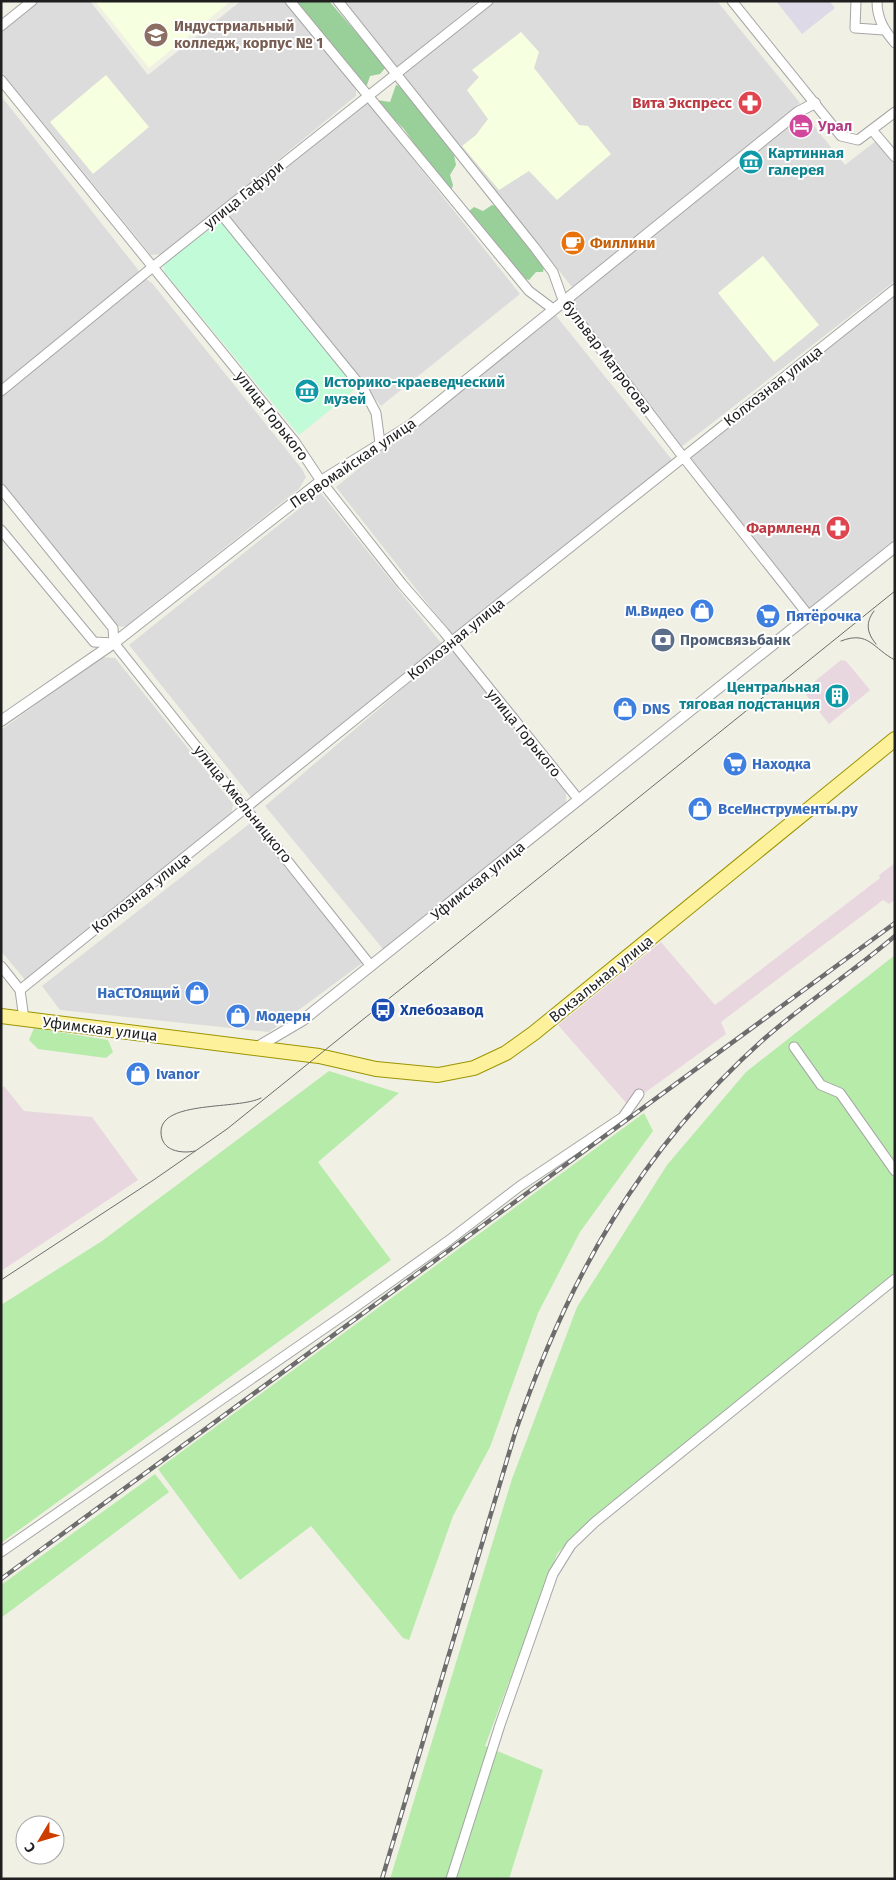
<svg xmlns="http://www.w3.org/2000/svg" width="896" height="1880" font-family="'Fira Sans',sans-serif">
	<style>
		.residential { fill: #dddcdc }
		.industrial { fill: #e9d7e0 }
		.education { fill: #f6ffdf }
		.grass { fill: #b7ebaa }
		.forest { fill: #99d099 }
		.park { fill: #c2fbd7 }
		.plaza { fill: #ddd9e6 }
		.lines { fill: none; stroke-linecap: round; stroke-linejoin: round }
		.minor-casing { stroke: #a6a6a6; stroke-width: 11 }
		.tertiary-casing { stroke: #a6a6a6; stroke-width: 12 }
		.primary-casing { stroke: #9a9500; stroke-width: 16 }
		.minor { stroke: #fff; stroke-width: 9 }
		.tertiary { stroke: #fff; stroke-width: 10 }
		.primary { stroke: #fef19c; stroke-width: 14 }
		.tram { stroke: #6d6d6d; stroke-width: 1 }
		.rail-casing { stroke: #6d6d6d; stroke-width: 4.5 }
		.rail { stroke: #fff; stroke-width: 2.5; stroke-dasharray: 8; stroke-linecap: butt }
		.labels { text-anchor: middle; stroke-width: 4; stroke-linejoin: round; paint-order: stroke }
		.education-label { font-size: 15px; font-weight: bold; fill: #785e54; stroke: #fff; text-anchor: start }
		.health-label { font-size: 15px; font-weight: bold; fill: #be3a42; stroke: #fff; text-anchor: end }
		.hotel-label { font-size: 15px; font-weight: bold; fill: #b23c85; stroke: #fff; text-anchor: start }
		.culture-label { font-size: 15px; font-weight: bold; fill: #0d838f; stroke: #fff; text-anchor: start }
		.street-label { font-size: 15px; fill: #1f1f1f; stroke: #fff }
		.food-label { font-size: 15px; font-weight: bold; fill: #c56008; stroke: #fff; text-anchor: start }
		.shop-label { font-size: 15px; font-weight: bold; fill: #366cbe; stroke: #fff; text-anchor: start }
		.service-label { font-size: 15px; font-weight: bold; fill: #4e5e75; stroke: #fff; text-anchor: start }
		.transit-label { font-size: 15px; font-weight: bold; fill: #164399; stroke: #fff; text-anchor: start }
	</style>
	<rect width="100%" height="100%" fill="#f0f0e5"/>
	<!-- residential -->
	<g class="residential">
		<polygon points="31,1 90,1 148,75 241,1 286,1 356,86 356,96 163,254 151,255 1,71 1,24"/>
		<polygon points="344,1 478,1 397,67"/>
		<polygon points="493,1 717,1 800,103 572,287 403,75"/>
		<polygon points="1,96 139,271 137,277 1,386"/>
		<polygon points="365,103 370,105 520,294 381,406 231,221 229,215 230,210"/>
		<polygon points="803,112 845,165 877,140 895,162 895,281 680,448 568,301"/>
		<polygon points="146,279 152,283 302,469 306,477 299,489 126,626 121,627 115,624 1,481 1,396"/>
		<polygon points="895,293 895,539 809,609 689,459"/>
		<polygon points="553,312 673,461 453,636 336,487"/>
		<polygon points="320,492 442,644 251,797 129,645"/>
		<polygon points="454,652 566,792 566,803 383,949 265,806 442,655"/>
		<polygon points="102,657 115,658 233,804 231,815 26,981 1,951 1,730"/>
		<polygon points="253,821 365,961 269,1032 60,1010 42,986"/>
	</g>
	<!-- industrial -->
	<g class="industrial">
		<polygon points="841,660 846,661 870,690 829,724 803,691"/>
		<polygon points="895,863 895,900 889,904 883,900 721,1022 726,1034 628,1105 558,1025 661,942 715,1005 880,878 879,875"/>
		<polygon points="4,1086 24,1111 92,1117 138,1180 1,1271 1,1089"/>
	</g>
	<!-- education -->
	<g class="education">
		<polygon points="95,1 231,1 149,68"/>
		<polygon points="521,32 539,52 534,68 579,125 588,126 611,154 557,200 529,171 499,190 462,146 476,135 488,119 467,90 479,77 472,70"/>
		<polygon points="106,75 149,127 93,174 50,122"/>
		<polygon points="763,256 819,325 774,362 718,293"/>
	</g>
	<!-- grass -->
	<g class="grass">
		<polygon points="895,955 895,1272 575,1534 557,1554 485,1746 543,1770 509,1879 390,1879 512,1479 577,1307 667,1165 746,1072"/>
		<polygon points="34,1028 108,1040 113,1052 106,1058 38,1049 29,1040"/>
		<polygon points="329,1071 399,1093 318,1162 391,1260 1,1543 1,1305 102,1241"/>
		<polygon points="644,1113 653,1131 580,1232 538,1313 490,1447 453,1516 409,1640 403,1638 311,1526 240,1580 158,1469"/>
		<polygon points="155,1474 169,1492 1,1618 1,1585"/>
	</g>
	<!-- forest -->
	<g class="forest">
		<polygon points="295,1 329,1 386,67 380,74 370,76 367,85 362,84"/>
		<path d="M396,85C406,86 446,144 454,155L456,165L450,175L453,185L451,191L434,173L404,129L379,105L377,100L390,102Z"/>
		<polygon points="492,205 498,207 544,267 543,272 536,272 529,280 523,278 469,211 474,207 483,211"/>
	</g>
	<!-- park -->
	<polygon class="park" points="220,223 226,226 356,384 352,392 299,435 164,272 163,264 215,225"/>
	<!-- plaza -->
	<polygon class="plaza" points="776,1 829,1 835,8 802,34"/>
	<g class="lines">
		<defs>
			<g id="minor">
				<polyline points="290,1 529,291 553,309"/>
				<polyline points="338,1 535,248 553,272 563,300 680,453 809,616"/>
				<polyline points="732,1 841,136 858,140 895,112"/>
				<polyline points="856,1 855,28 884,30"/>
				<path d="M877,1C877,19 884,30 895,43"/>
				<polyline points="1,26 32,1"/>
				<polyline points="1,80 295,442 321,481 402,584 444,632 579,800"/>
				<polyline points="872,130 895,157"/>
				<polyline points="221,214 364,390 376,413 380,443"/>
				<polyline points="1,391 154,266 488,1"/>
				<polyline points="1,489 113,628 114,643 371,966"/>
				<polyline points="1,530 94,642 114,643"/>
				<polyline points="1,966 20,990 24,1019"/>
				<polyline points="20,990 456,638 895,289"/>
				<polyline points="794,1047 821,1085 840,1093 895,1171"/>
				<polyline points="1,1552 351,1310 448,1241 520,1186 623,1117 639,1094"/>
				<polyline points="451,1879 500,1725 553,1574 571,1545 595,1522 895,1279"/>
			</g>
			<g id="tertiary">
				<polyline points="1,721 114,643 321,481 411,425 798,112 815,103"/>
				<polyline points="254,1049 303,1020 895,547"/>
			</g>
			<polyline id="primary" points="1,1016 319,1056 376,1069 438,1075 474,1068 506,1053 534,1033 895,739"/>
		</defs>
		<!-- minor casing -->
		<use href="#minor" class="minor-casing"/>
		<!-- tertiary casing -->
		<use href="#tertiary" class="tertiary-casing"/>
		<!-- primary casing -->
		<use href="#primary" class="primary-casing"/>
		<!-- minor -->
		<use href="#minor" class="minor"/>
		<!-- tertiary -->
		<use href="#tertiary" class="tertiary"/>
		<!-- primary -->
		<use href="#primary" class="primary"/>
		<!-- tram -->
		<g class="tram">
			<path d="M874,611C865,623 867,633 876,644"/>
			<path d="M841,641C869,630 873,649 895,660"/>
			<path d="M195,1151C181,1154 161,1151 161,1132C161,1100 238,1110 261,1098"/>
			<polyline points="1,1280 155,1179 227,1129 895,591"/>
		</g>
		<defs>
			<g id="rail">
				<polyline points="1,1579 895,923"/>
				<path d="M382,1879L515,1433C568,1278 640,1150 764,1039C806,1002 853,972 895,936"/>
			</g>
		</defs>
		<!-- rail casing -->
		<use href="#rail" class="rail-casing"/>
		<!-- rail -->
		<use href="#rail" class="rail"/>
	</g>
	<!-- icons -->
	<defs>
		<symbol id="university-disc" viewBox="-11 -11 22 22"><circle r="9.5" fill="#8d6e63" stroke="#fff"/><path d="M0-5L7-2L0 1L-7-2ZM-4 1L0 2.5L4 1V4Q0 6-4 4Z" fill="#fff"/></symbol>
		<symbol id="pharmacy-disc" viewBox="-11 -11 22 22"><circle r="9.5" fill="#e0444e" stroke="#fff"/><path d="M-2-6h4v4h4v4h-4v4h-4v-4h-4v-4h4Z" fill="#fff"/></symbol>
		<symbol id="hotel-disc" viewBox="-11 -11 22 22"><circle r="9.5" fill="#d1479c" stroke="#fff"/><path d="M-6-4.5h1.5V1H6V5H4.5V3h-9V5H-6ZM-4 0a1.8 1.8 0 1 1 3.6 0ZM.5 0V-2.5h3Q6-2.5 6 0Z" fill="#fff"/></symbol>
		<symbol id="museum-disc" viewBox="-11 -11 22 22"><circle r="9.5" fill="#0f9aa8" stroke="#fff"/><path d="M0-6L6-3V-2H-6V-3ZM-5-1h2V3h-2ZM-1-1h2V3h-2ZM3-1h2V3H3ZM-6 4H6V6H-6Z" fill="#fff"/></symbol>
		<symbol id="cafe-disc" viewBox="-11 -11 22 22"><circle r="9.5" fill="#e8710a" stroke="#fff"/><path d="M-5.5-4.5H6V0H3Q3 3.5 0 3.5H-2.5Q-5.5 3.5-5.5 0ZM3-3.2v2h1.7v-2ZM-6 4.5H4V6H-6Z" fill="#fff"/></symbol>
		<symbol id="shop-disc" viewBox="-11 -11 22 22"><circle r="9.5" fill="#3f7fe0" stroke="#fff"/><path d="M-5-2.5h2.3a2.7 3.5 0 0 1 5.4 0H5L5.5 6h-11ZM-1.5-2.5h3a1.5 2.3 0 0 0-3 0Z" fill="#fff"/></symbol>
		<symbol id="supermarket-disc" viewBox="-11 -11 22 22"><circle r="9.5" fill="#3f7fe0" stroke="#fff"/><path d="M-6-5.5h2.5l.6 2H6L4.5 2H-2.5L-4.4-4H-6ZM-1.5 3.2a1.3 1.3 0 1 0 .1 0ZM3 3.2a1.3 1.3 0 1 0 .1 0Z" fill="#fff"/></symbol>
		<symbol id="bank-disc" viewBox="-11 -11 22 22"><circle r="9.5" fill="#5c6f8a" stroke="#fff"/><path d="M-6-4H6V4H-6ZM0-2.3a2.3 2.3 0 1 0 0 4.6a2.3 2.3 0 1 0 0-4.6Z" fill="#fff"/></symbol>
		<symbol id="building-disc" viewBox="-11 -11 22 22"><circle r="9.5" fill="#0f9aa8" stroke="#fff"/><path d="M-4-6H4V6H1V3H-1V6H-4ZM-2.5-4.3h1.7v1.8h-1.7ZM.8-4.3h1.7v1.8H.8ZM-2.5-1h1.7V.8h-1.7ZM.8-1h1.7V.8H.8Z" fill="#fff"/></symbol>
		<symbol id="bus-disc" viewBox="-11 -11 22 22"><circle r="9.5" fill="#1a4fb4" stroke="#fff"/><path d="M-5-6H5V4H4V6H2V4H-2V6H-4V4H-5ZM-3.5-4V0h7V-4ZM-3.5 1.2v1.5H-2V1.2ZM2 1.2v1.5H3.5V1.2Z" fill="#fff"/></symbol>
	</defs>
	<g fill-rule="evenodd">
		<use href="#university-disc" x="142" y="21" width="28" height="28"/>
		<use href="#pharmacy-disc" x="736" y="89" width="28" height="28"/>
		<use href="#hotel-disc" x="787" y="112" width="28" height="28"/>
		<use href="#museum-disc" x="737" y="148" width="28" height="28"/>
		<use href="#cafe-disc" x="559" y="229" width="28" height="28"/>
		<use href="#museum-disc" x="293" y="377" width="28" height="28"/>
		<use href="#pharmacy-disc" x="824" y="514" width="28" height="28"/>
		<use href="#shop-disc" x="688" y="597" width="28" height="28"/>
		<use href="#supermarket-disc" x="754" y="602" width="28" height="28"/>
		<use href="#bank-disc" x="649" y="626" width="28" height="28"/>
		<use href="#building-disc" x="823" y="682" width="28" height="28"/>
		<use href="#shop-disc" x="611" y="695" width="28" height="28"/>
		<use href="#supermarket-disc" x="721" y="750" width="28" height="28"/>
		<use href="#shop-disc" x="686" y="795" width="28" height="28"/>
		<use href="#shop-disc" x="183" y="979" width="28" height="28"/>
		<use href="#bus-disc" x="369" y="996" width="28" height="28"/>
		<use href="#shop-disc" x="224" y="1002" width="28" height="28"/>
		<use href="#shop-disc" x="124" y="1060" width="28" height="28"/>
	</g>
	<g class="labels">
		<!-- education labels -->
		<g class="education-label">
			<text x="174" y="31">Индустриальный<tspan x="174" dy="17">колледж, корпус № 1</tspan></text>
		</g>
		<!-- health labels -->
		<g class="health-label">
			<text x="732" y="108">Вита Экспресс</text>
			<text x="820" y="533">Фармленд</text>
		</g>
		<!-- hotel labels -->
		<g class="hotel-label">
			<text x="818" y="131">Урал</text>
		</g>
		<!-- culture labels -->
		<g class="culture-label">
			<text x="768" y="158">Картинная<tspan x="768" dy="17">галерея</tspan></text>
			<text x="324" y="387">Историко-краеведческий<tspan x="324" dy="17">музей</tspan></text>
			<text x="820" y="692" text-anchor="end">Центральная<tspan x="820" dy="17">тяговая подстанция</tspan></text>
		</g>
		<!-- street labels -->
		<g class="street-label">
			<text transform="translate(244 195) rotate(-39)" y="5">улица Гафури</text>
			<text transform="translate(607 357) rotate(53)" y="5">бульвар Матросова</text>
			<text transform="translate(773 386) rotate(-38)" y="5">Колхозная улица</text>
			<text transform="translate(272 416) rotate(52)" y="5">улица Горького</text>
			<text transform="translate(353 463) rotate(-34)" y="5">Первомайская улица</text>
			<text transform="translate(456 639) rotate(-39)" y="5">Колхозная улица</text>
			<text transform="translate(524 733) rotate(51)" y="5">улица Горького</text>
			<text transform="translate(243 804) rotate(51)" y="5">улица Хмельницкого</text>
			<text transform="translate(478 881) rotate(-39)" y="5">Уфимская улица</text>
			<text transform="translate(141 893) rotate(-38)" y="5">Колхозная улица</text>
			<text transform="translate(601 979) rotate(-39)" y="5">Вокзальная улица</text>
			<text transform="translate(100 1029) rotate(7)" y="5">Уфимская улица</text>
		</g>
		<!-- food labels -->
		<g class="food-label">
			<text x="590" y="248">Филлини</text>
		</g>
		<!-- shop labels -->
		<g class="shop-label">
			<text x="684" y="616" text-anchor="end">М.Видео</text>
			<text x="786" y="621">Пятёрочка</text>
			<text x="642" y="714">DNS</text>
			<text x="752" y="769">Находка</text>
			<text x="718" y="814">ВсеИнструменты.ру</text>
			<text x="180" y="998" text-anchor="end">НаСТОящий</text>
			<text x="256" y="1021">Модерн</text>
			<text x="156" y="1079">Ivanor</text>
		</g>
		<!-- service labels -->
		<g class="service-label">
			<text x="680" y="645">Промсвязьбанк</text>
		</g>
		<!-- transit labels -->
		<g class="transit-label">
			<text x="400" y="1015">Хлебозавод</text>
		</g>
	</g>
	<!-- border -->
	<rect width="896" height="1880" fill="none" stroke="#1f1f1f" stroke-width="5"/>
	<!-- north arrow -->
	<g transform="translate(40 1840) rotate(232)"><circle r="24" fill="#ffffff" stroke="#a5a5a5"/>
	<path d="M0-4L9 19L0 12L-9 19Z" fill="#ce3d00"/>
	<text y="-8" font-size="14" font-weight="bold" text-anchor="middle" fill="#1f1f1f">С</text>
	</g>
</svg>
